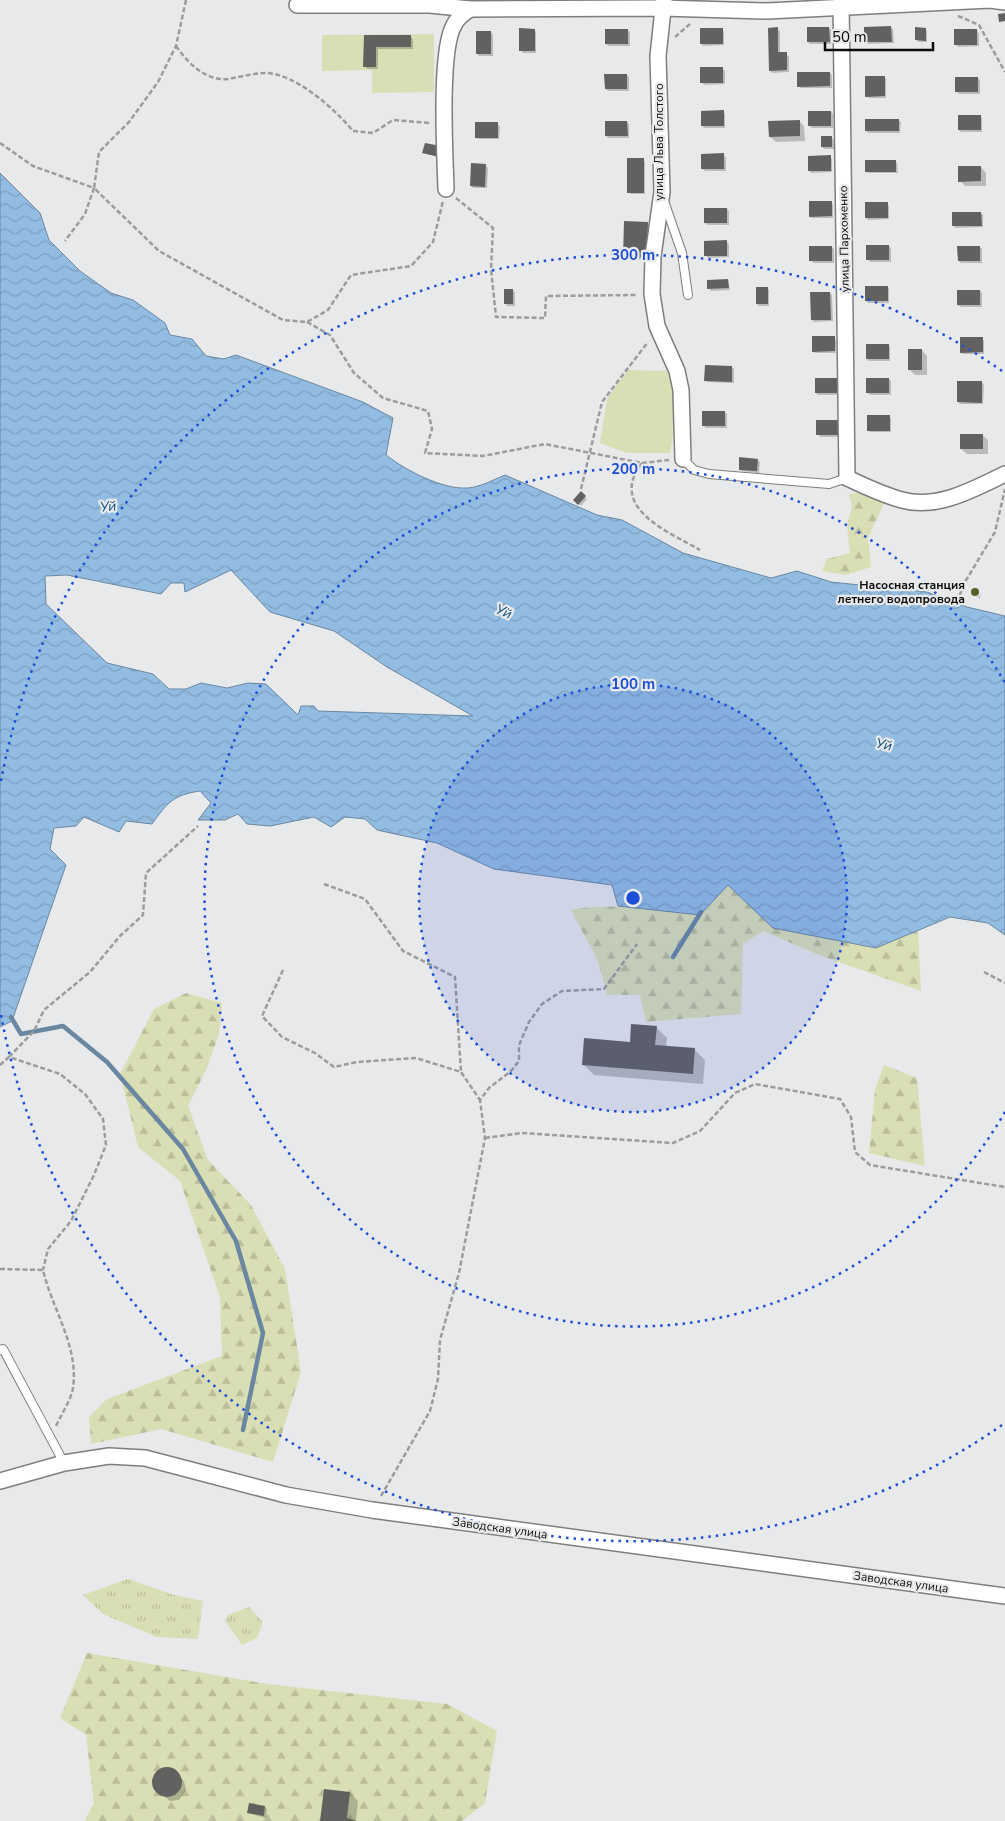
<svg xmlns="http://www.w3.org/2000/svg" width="1005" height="1821" font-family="'Nunito Sans',sans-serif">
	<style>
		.grass { fill: url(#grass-tufts) }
		.forest { fill: url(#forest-firs) }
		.green { fill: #dadeb4 }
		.water { fill: url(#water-waves); stroke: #6a87a1; fill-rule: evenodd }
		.shadow { fill: #0003 }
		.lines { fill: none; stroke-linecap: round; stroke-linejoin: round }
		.stream { stroke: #6a87a1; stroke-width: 4.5 }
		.building { fill: #626160 }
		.lane-casing { stroke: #7e7e7f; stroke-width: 10 }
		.street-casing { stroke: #7e7e7f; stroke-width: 18 }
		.path { stroke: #9b9c9d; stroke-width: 2.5; stroke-dasharray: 5 2.5; stroke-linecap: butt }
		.lane { stroke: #fff; stroke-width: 8 }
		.street { stroke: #fff; stroke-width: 15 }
		.ring { fill: none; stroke: #1d4ed8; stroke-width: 2.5; stroke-dasharray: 2.5 5 }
		.poi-dot { fill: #5b5e2b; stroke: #e8e9ea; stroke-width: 2 }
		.labels { text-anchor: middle; stroke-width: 4.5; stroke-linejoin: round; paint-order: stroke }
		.street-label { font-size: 12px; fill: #0c0c0d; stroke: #e8e9ea }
		.poi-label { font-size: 12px; font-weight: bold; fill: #0c0c0d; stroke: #e8e9ea; text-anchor: end }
		.water-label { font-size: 14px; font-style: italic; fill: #064d7c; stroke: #e8e9ea }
		.centre { fill: #1d4ed8; stroke: #e8e9ea; stroke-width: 2.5 }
		.ring-label { font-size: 15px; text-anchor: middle; font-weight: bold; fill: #1d4ed8; stroke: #e8e9ea; stroke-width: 4.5; stroke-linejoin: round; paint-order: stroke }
	</style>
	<defs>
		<pattern id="grass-tufts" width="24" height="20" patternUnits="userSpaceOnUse" patternTransform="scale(1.25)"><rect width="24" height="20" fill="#dadeb4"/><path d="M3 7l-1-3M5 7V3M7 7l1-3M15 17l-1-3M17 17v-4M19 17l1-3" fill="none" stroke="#babd9a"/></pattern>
		<pattern id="forest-firs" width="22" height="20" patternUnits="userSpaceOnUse" patternTransform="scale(1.25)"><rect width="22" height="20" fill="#dadeb4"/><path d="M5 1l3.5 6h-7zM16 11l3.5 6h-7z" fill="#babd9a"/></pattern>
		<pattern id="water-waves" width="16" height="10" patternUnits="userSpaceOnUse" patternTransform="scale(1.25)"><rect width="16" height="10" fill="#92bce1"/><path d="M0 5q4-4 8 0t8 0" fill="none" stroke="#7da0c0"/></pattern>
	</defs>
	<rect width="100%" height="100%" fill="#e8e9ea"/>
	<!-- grass -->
	<g class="grass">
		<polygon points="128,1579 174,1595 203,1601 198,1639 157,1637 103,1614 83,1595"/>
		<polygon points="249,1607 263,1622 257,1638 242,1645 225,1621 228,1615"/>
	</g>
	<!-- forest -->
	<g class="forest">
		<polygon points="865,493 885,501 868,538 871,567 846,575 822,571 827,559 850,553 847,525 852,507 849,494"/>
		<path d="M728,885L773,928L876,948L918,930L921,991L819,955L763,931L743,944L741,1014L646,1022L640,995H607L598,961L571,910C614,902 656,910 700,915Z"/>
		<polygon points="186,993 222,1003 219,1034 207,1068 188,1106 208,1160 251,1205 285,1269 301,1372 273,1462 161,1429 91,1444 89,1417 107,1399 222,1356 220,1297 180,1181 138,1147 120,1074 154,1009"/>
		<polygon points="884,1065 917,1078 925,1166 869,1153 875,1090"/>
		<polygon points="87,1653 267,1684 447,1704 497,1731 485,1803 462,1821 84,1821 94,1804 86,1735 60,1718"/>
	</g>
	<!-- green -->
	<g class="green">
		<polygon points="434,34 434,92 372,93 372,70 322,71 322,35"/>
		<polygon points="628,370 669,371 678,408 670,453 627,453 600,443 607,399"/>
	</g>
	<!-- water -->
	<path class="water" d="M0,173L40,213L49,240L80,271L111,293L133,300L165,323L170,335L192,339L206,356L224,359L236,355L363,402L393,418L386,455C405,470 443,490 468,488C480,487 493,480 505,475L597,515L622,520L683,553L771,578L797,571L831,582L927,592L967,607L1005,616V935L988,923L950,917L876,948L773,928L728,885L700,915L618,906L612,885L494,869L437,843L377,830L365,819L345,817L331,827L314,817L270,826L247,824L238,814L225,820H198L211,803L200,791C173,795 167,803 152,824L126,821L119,832L84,817L76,826L54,828L50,849L66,865L12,1021L0,1027ZM231,570L270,612L334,631L387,667L473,716L318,711L314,706H301L298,715L266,684L248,683L227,688L201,683L186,689H169L153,674L107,663L46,604L45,576L67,575L161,594L171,583H184L185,592Z"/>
	<!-- shadow -->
	<g class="shadow">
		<polygon points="891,27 893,29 894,43 867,44 865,42"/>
		<polygon points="829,28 831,30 831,44 810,44 808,42"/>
		<polygon points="722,29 724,32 724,45 703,46 701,43"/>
		<polygon points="777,29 780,31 780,53 789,56 789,72 772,73 770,70"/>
		<polygon points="925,29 927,31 927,42 919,42 917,40"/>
		<polygon points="534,30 536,32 536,53 523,53 521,51"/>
		<polygon points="628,30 630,32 630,46 609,46 606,44"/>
		<polygon points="977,31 979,33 979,46 958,47 956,44"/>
		<polygon points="491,32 493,35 493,56 479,56 477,53"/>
		<polygon points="365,36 411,37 413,39 413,49 378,49 378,69 367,69 365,66"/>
		<polygon points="723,69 725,71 725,84 704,85 702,82"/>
		<polygon points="830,73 832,75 832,88 801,88 798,86"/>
		<polygon points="627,75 629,77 629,91 608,91 606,89"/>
		<polygon points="884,77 886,79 886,98 869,98 867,96"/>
		<polygon points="978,78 980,80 980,94 959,94 957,92"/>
		<polygon points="723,112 725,114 725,128 704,128 702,125"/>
		<polygon points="831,112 833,114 833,128 812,128 810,126"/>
		<polygon points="980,116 982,118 982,132 961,132 959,130"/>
		<polygon points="898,120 901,122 900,133 868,133 866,131"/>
		<polygon points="799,121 804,126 805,141 776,142 770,137"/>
		<polygon points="627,122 629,124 629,138 608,138 606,136"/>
		<polygon points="497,124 500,126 499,139 478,139 476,137"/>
		<polygon points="832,138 834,140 834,149 824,149 822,147"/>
		<polygon points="723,155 726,157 726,171 705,171 702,168"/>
		<polygon points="830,157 832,159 832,172 811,173 809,170"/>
		<polygon points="643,159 645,162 645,194 631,194 629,192"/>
		<polygon points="895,161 897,163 898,173 869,173 867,171"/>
		<polygon points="486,166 488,168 487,188 473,188 471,185"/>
		<polygon points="981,167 986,173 986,186 965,186 960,181"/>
		<polygon points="831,202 833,205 833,218 812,218 810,216"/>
		<polygon points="887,204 889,206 889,219 868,220 866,217"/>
		<polygon points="727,209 729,211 729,225 708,225 705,223"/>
		<polygon points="981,213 983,215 983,227 955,228 953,225"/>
		<polygon points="647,223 650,225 648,260 627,259 625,257"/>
		<polygon points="727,242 729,244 729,257 708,258 705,255"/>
		<polygon points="889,246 891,248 891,262 870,262 868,260"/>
		<polygon points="832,247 834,249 834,263 813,263 811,260"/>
		<polygon points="980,247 982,249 982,263 961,263 959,261"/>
		<polygon points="728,280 730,290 711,291 709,288"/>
		<polygon points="887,287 889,289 889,303 868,303 866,301"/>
		<polygon points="767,288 769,290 769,306 759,306 757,304"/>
		<polygon points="513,290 515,292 515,306 507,306 505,303"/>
		<polygon points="980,291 982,293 982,307 961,307 958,305"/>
		<polygon points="830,293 832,295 833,321 814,322 812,320"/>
		<polygon points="834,338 836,340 836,353 815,353 813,351"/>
		<polygon points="982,338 984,341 984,354 963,354 961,352"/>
		<polygon points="888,345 890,347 890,361 869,361 867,359"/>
		<polygon points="922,350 927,356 927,375 915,375 910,370"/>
		<polygon points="732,367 734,369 734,383 708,382 705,380"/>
		<polygon points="837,379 840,381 840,395 818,395 816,393"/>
		<polygon points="889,379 891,381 891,395 870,395 868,393"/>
		<polygon points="982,382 984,385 983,404 960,404 958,402"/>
		<polygon points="725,412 727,414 727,428 706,428 704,426"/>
		<polygon points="889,416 891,419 891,432 870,432 868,430"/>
		<polygon points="839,421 841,437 820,437 818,434"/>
		<polygon points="982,435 988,440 988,454 967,454 961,449"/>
		<polygon points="757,460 760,462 759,473 742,471 740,469"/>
		<polygon points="581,493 587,499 581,506 575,500"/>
		<polygon points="979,590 981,592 980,598 974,597 972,595"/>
		<polygon points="656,1027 667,1038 666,1047 694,1049 705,1060 703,1084 594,1075 583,1064 631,1044"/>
		<polygon points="172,1770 184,1781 186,1790 179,1800 170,1801 157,1791 154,1778 159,1771"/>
		<polygon points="350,1793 358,1801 356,1821 321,1821"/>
		<polygon points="265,1807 267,1809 266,1818 248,1813"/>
	</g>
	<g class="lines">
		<!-- stream -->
		<g class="stream">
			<polyline points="673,957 701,912"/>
			<polyline points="11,1017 21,1034 63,1026 107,1062 183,1149 236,1241 263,1333 243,1430"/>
		</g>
	</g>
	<!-- building -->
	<g class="building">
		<polygon points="1005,13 1005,21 999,22 998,14"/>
		<polygon points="891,26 892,42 864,42 864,27"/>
		<polygon points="778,27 778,52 787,52 787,70 769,71 768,28"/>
		<polygon points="807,27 829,27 830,42 807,42"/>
		<polygon points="915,27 926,28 926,41 915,40"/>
		<polygon points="519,28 535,29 535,51 519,51"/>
		<rect x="700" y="28" width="23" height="16"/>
		<rect x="605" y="29" width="23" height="15"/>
		<rect x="954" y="29" width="23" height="16"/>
		<rect x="476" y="31" width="15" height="23"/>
		<polygon points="364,35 411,35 411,47 376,47 376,67 363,67"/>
		<rect x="700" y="67" width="23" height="16"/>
		<polygon points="797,72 830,72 830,86 797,87"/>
		<polygon points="604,74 627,74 627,89 605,89"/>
		<polygon points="865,76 885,76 885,96 865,97"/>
		<rect x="955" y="77" width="23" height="15"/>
		<polygon points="724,110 724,126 701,126 701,111"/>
		<rect x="808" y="111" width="23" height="15"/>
		<rect x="958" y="115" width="23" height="15"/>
		<rect x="865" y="119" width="34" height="12"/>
		<polygon points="800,120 800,136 769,137 768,121"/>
		<polygon points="605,121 627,121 628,136 605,136"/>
		<rect x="475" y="122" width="23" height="16"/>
		<rect x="821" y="136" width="11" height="11"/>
		<polygon points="425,143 441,146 439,157 422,153"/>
		<polygon points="724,153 724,169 701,169 701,154"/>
		<polygon points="831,155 831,171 808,171 808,156"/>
		<rect x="627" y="158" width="17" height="35"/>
		<rect x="865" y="160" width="31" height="12"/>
		<polygon points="471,163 486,164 485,187 470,186"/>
		<polygon points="958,166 981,166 981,181 958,182"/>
		<polygon points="809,201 832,201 832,216 809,217"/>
		<rect x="865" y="202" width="23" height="16"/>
		<rect x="704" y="208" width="23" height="15"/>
		<polygon points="952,212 981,212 982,226 952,226"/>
		<polygon points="624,221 648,222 647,258 623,257"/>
		<polygon points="727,240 727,256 704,256 704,241"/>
		<rect x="866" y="245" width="23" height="15"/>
		<rect x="809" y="246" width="23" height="15"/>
		<polygon points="957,246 980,246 980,261 958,261"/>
		<polygon points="728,279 729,288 707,289 707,280"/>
		<rect x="865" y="286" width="23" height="15"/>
		<rect x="756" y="287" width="12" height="17"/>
		<rect x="504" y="289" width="9" height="15"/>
		<rect x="957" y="290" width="23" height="15"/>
		<polygon points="810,292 830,292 831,320 811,320"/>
		<polygon points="812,336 835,336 835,351 812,352"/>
		<polygon points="960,337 983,337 983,352 960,353"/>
		<rect x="866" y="344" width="23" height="15"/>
		<rect x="908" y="349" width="14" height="21"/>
		<polygon points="705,365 732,366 732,382 704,381"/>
		<rect x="815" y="378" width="23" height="15"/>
		<rect x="866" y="378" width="23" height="15"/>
		<polygon points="957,381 982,381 982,403 957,402"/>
		<rect x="702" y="411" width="23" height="15"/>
		<rect x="867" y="415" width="23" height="16"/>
		<rect x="816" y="420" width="23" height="15"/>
		<rect x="960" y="434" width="23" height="15"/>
		<polygon points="739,457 758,459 757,471 739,470"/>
		<polygon points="581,491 586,496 578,505 573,500"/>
		<polygon points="972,587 980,589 978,597 970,595"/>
		<polygon points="631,1024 657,1026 655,1045 695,1048 693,1074 582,1065 584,1038 630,1042"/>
		<circle cx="167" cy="1782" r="15"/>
		<polygon points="324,1789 350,1792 347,1818 357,1821 320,1821"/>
		<polygon points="249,1803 265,1806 264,1816 247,1813"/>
	</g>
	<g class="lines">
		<defs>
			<g id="lane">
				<polyline points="664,201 682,253 688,295"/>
				<polyline points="683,459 694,470 709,474 829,484 847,478"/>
				<polyline points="0,1350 3,1349 64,1463"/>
			</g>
			<g id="street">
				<polyline points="664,0 658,56 662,192 653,256 652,294 657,326 677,371 681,390 683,459"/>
				<path d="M841,0L847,478C865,486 883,495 902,500C937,510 974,489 1005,474"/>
				<polyline points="297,5 430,5 470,9 662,8 767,11 990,0 1005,2"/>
				<path d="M446,189C445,155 439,51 454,25C457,18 464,13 470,9"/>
				<polyline points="0,1481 64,1463 109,1456 145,1458 286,1495 372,1510 1005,1596"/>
			</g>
		</defs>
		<!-- lane casing -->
		<use href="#lane" class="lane-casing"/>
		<!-- street casing -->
		<use href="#street" class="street-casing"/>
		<!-- path -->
		<g class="path">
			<polyline points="186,0 176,46 158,82 129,122 99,152 94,188 159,251 283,320 307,322 328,310 351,275 411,266 433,242 443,201"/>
			<polyline points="958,16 979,25 1005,72"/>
			<polyline points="675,37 690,24"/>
			<path d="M176,46C188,63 205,81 228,79C241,77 254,73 266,73C296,74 335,109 353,131L373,133L393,120L430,123"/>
			<polyline points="0,143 33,166 94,188 85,214 65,241"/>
			<polyline points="456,198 493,228 491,269 496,317 545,318 546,296 638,295"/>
			<polyline points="307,322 330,335 354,373 383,398 428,411 432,429 425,453 483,456 545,444 642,463 669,460"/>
			<path d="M642,463C607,508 669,532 700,550"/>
			<polyline points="581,489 602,402 648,342"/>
			<polyline points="957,602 965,582 995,532 1005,489"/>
			<polyline points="324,884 365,899 403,951 455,977 461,1072"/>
			<polyline points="283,970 262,1016 282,1037 315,1053 334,1067 357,1062 416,1058 461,1072 480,1100"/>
			<polyline points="984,972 1005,983"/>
			<polyline points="9,1057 34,1031 44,1010 90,972 120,936 143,915 146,873 198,826"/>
			<polyline points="0,1065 9,1057 60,1074 85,1094 103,1119 106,1145 94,1175 71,1221 48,1249 43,1270"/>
			<polyline points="485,1138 522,1133 673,1143 700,1131 735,1093 755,1084 840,1099 851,1117 855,1152 870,1165 1005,1187"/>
			<path d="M0,1269L43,1270C52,1309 79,1346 73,1388C71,1400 61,1415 56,1426"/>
			<polyline points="381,1496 430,1411 438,1379 440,1340 459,1273 485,1138 480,1100 489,1088 511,1071 519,1061 519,1045 529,1022 542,1004 562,991 604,989 637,944"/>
		</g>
		<!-- lane -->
		<use href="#lane" class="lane"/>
		<!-- street -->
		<use href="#street" class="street"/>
	</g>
	<!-- distance rings -->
	<circle cx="633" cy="898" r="214" fill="#1d4ed8" fill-opacity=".12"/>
	<g class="ring">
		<circle cx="633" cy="898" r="214"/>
		<path d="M1005 1112A429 429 0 1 1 1005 683"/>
		<path d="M1002 1425A643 643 0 0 1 1 1015M1 781A643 643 0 0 1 1002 371"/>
	</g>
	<!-- markers -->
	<circle class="poi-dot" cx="975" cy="592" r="5"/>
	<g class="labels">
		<!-- street labels -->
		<g class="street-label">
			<text transform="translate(659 142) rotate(-90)" y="4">улица Льва Толстого</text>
			<text transform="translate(844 239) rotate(-91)" y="4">улица Пархоменко</text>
			<text transform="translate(500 1528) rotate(8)" y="4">Заводская улица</text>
			<text transform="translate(901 1582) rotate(8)" y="4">Заводская улица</text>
		</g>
		<!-- poi labels -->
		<g class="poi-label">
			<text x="965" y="589">Насосная станция<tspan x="965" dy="14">летнего водопровода</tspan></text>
		</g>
		<!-- water labels -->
		<g class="water-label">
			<text transform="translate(108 506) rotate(-5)" y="5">Уй</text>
			<text transform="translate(504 611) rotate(23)" y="5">Уй</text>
			<text transform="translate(884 744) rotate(12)" y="5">Уй</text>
		</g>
	</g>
	<circle cx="633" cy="898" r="8" class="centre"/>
	<g class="ring-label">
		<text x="633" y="260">300 m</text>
		<text x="633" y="474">200 m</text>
		<text x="633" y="689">100 m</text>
	</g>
	<!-- scale -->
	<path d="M825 42v8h108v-8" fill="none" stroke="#0c0c0d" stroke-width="2.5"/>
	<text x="832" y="42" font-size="15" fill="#0c0c0d" stroke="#e8e9ea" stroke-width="4" paint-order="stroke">50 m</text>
</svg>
